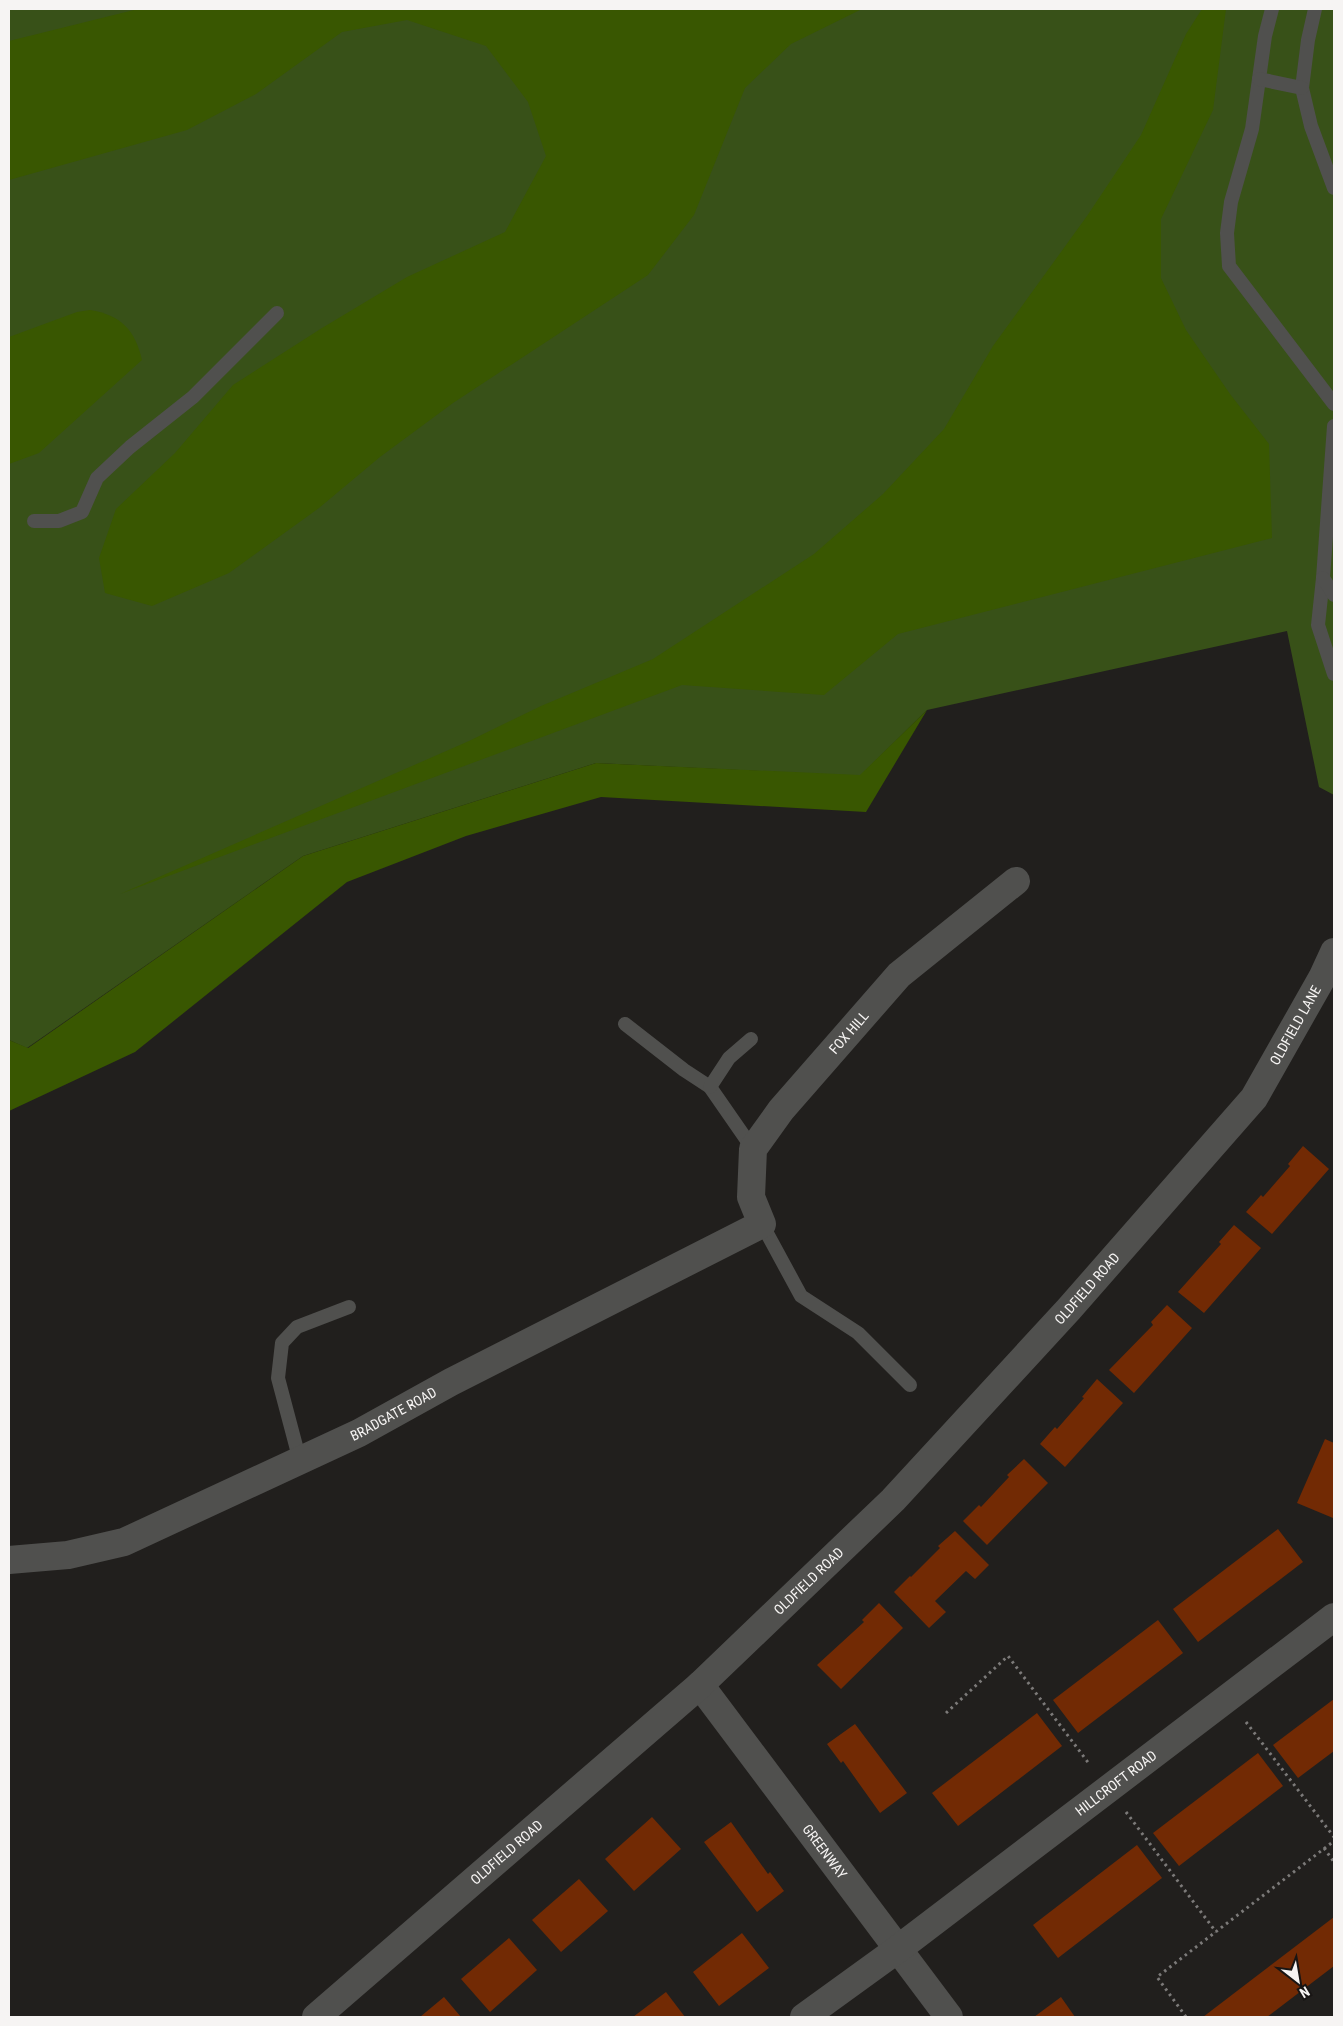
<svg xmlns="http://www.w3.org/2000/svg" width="1343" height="2026" font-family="'Roboto Condensed',sans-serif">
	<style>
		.green { fill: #385118 }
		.forest { fill: #395701 }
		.building { fill: #722a04 }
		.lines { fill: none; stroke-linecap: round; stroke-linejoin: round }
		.path { stroke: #7c7a79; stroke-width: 3; stroke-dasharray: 2.5 4; stroke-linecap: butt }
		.service { stroke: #50504e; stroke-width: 14 }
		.minor { stroke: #50504e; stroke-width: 28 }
		.labels { text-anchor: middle; stroke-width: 4.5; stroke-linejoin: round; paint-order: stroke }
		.street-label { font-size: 14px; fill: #f6f4f3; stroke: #181514 }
	</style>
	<rect width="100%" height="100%" fill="#211f1d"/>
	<!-- green -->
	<polygon class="green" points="9,9 1334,9 1334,795 1319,787 1287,631 927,710 860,776 596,763 303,856 27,1048 9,1040"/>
	<!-- forest -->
	<g class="forest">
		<polygon points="138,9 862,9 791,44 745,88 694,215 648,275 453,403 380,457 319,508 229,573 152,606 105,593 99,558 116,509 175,453 233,385 322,328 407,277 505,232 546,156 528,102 486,46 407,20 342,32 256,94 187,130 9,180 9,41"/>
		<polygon points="1202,9 1226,9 1213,110 1161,219 1161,278 1186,330 1230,394 1269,444 1272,538 898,634 824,695 682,685 120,894 469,741 541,706 653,659 814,554 883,494 944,429 993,346 1087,216 1141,135 1186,34"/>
		<path d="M90,310C121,315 135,330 142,360L39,453L9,464V337L77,312Z"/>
		<polygon points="927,710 866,812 601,797 466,836 347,882 135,1052 9,1111 9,1040 28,1048 303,856 596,763 860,775"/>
	</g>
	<!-- building -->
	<g class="building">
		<polygon points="1303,1146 1329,1169 1272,1234 1246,1212 1261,1195 1263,1197 1290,1166 1288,1164"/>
		<polygon points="1234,1225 1261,1248 1204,1313 1178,1292 1221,1244 1219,1242"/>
		<polygon points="1167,1305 1192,1328 1134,1393 1109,1370 1153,1325 1151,1322"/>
		<polygon points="1097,1379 1123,1403 1065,1467 1040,1444 1055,1427 1057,1429 1084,1398 1082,1397"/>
		<polygon points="1325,1439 1334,1443 1333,1518 1297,1503"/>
		<polygon points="1024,1459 1048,1483 987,1545 963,1521 979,1505 981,1507 1009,1477 1007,1475"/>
		<polygon points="1278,1529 1303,1562 1198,1642 1173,1609"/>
		<polygon points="955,1531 989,1565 975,1579 966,1571 935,1601 946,1612 929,1628 894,1592 910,1576 911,1577 940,1548 938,1546"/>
		<polygon points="879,1603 903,1628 841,1689 817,1665 864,1622 862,1620"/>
		<polygon points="1158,1620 1183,1653 1078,1733 1053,1700"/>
		<polygon points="1334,1699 1334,1751 1298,1778 1273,1745"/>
		<polygon points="1037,1713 1062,1746 958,1826 932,1793"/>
		<polygon points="855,1724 907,1793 880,1813 843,1761 841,1763 827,1744"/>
		<polygon points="1258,1753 1283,1786 1179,1866 1153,1833"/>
		<polygon points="652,1817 681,1849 634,1891 605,1859"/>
		<polygon points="731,1822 768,1874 770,1872 784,1891 757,1912 704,1842"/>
		<polygon points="1137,1845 1162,1878 1058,1958 1033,1925"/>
		<polygon points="579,1879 608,1911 561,1952 532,1920"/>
		<polygon points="1334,1917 1334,1966 1267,2017 1203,2017"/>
		<polygon points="742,1933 769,1968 719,2006 693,1972"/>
		<polygon points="509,1938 537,1970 490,2012 461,1979"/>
		<polygon points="666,1992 685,2017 633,2017"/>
		<polygon points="444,1997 461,2017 420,2017"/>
		<polygon points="1061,1997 1075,2017 1034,2017"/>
	</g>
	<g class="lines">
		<!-- path -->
		<g class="path">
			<polyline points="946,1713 1008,1656 1090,1765"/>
			<polyline points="1246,1722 1334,1837"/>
			<polyline points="1126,1812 1216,1932"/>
			<polyline points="1324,1848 1334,1862"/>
			<polyline points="1186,2017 1157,1977 1334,1841"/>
		</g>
		<!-- service -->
		<g class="service">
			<polyline points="1272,9 1265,36 1252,129 1231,202 1227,233 1229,266 1334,404"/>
			<polyline points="1315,9 1308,40 1302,88 1311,126 1334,188"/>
			<polyline points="1259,79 1302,88"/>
			<polyline points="1334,426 1323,578 1318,625 1334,674"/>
			<polyline points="34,521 59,521 82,512 97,478 130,447 193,397 277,313"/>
			<polyline points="1323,578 1334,595"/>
			<polyline points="625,1024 684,1070 710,1087 753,1149"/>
			<polyline points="710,1087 729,1058 751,1039"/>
			<polyline points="762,1224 801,1296 858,1333 910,1385"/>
			<polyline points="300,1461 278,1378 282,1343 297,1327 349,1307"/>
		</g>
		<!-- minor -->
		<g class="minor">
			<path id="s1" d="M9,1560L68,1555L124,1542L359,1433L451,1382L762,1224L751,1197L753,1149L781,1110L899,975L1016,881"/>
			<path id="s2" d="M700,1685L949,2017"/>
			<path id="s3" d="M316,2017L700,1685L893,1500L1069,1309L1254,1098L1322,978L1334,952"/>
			<path id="s4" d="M804,2017L898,1949L1334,1617"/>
		</g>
	</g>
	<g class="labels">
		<!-- street labels -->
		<g class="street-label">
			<text dy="5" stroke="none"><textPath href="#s3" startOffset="1399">OLDFIELD LANE</textPath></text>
			<text dy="5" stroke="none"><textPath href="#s1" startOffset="1058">FOX HILL</textPath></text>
			<text dy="5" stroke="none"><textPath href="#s3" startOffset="1062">OLDFIELD ROAD</textPath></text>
			<text dy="5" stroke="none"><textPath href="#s1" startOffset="415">BRADGATE ROAD</textPath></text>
			<text dy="5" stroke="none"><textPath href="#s3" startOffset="658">OLDFIELD ROAD</textPath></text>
			<text dy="5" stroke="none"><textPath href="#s4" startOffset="390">HILLCROFT ROAD</textPath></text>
			<text dy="5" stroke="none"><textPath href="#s2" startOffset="208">GREENWAY</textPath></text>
			<text dy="5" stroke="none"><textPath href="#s3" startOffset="252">OLDFIELD ROAD</textPath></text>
		</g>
	</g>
	<!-- border -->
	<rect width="1343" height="2026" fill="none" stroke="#f6f4f3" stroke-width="20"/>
	<!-- north arrow -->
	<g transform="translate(1298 1981) rotate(149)" stroke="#181514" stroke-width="4" paint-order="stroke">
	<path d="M0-4L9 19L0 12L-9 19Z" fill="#f6f4f3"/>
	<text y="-8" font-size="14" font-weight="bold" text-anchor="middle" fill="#f6f4f3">N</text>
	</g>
</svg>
